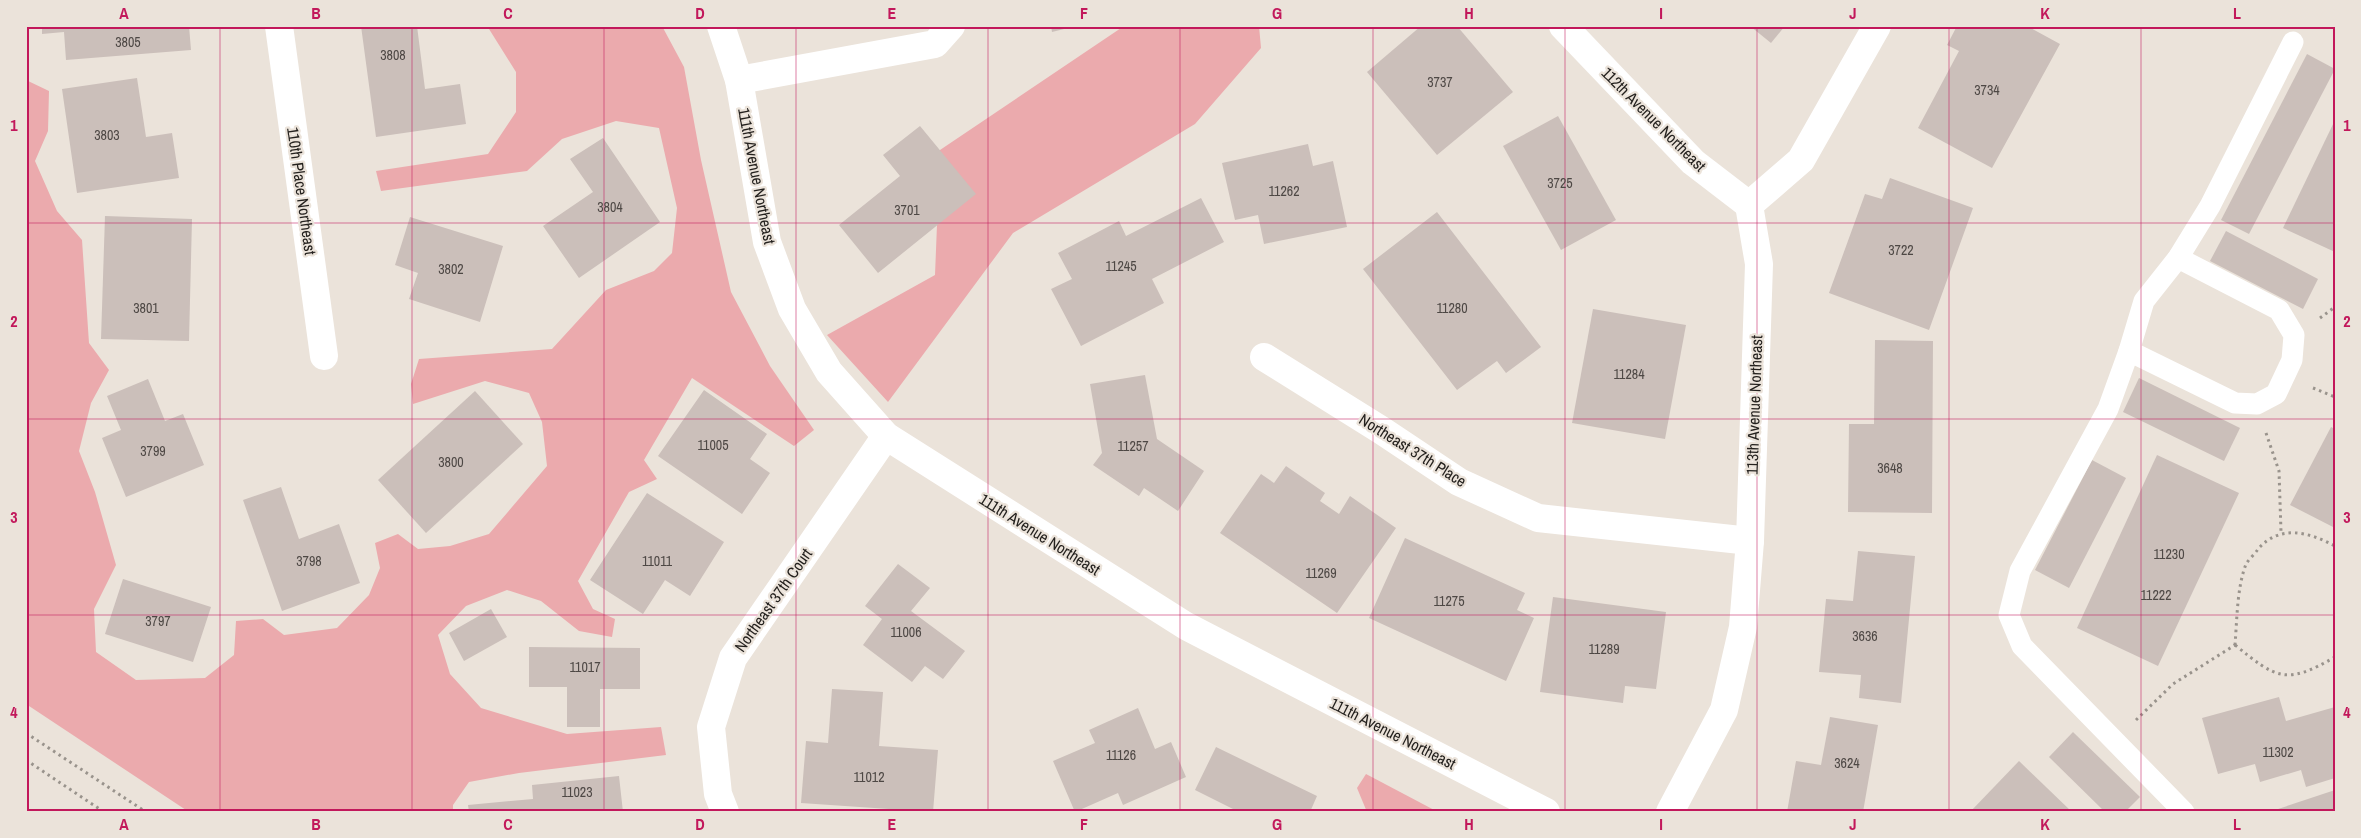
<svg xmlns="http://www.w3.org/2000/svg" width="2361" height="838" font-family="'Archivo Narrow',sans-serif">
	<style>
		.green { fill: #ebaaad }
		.building { fill: #cbbfba }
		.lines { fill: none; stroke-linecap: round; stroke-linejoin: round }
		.path { stroke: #99938c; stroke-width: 3; stroke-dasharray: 2.5 4; stroke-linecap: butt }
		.lane { stroke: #fff; stroke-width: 21 }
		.street { stroke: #fff; stroke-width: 28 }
		.grid { fill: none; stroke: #c2185b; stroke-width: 1; stroke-opacity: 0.55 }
		.labels { text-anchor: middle; stroke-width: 4.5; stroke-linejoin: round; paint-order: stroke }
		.number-label { font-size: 14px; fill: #4e4845 }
		.street-label { font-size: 16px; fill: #24211e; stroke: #ebe3da }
		.neatline { fill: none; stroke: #c2185b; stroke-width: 2 }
		.grid-label { font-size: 16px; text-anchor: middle; font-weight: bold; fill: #c2185b }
	</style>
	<rect width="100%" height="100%" fill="#ebe3da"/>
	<!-- green -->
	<g class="green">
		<polygon points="484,26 662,26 684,67 701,160 731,292 770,366 814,430 794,446 692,378 644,460 657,479 629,492 578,581 593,609 615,619 612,637 579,631 541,601 507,590 466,606 438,635 450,674 481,708 567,734 661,727 666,755 519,773 469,782 453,805 453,812 189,812 26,704 26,80 49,91 48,131 35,161 57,211 82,240 89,343 109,370 91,403 79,451 95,492 116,565 94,609 96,652 136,680 205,678 234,655 236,621 263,619 284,635 337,628 369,595 380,568 375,543 398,534 418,549 450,546 489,534 547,466 542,422 529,393 485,381 413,404 411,384 419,359 552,349 606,290 654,271 672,253 677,208 659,128 616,121 562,139 527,171 381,191 376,171 488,154 516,112 516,72 489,29"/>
		<polygon points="1124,26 1259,26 1261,48 1195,124 1013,233 888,402 827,335 935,275 940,150"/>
		<polygon points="1366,774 1438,812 1367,812 1357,788"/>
	</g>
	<!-- building -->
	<g class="building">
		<polygon points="42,26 189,26 191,50 66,60 64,32 42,34"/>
		<polygon points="361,26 417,26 425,89 460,84 466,124 376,137"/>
		<polygon points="1051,26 1072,26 1072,27 1052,32"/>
		<polygon points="1421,26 1457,26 1513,92 1437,155 1367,72"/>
		<polygon points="1750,26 1785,26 1771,43"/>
		<polygon points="1957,26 2027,26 2060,44 1992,168 1918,128 1959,51 1947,45"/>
		<polygon points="2307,54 2335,69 2249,234 2221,220"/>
		<polygon points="137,78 146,137 172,133 179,178 77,193 62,89"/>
		<polygon points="1558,116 1616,220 1561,250 1503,146"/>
		<polygon points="2335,120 2335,252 2283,228"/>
		<polygon points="920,126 976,194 878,273 839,225 900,176 883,155"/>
		<polygon points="603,138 660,222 579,278 543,226 593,192 570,159"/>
		<polygon points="1308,144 1313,166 1333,161 1347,227 1264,244 1258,215 1235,220 1222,163"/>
		<polygon points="1890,178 1973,208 1929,330 1829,293 1865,194 1882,199"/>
		<polygon points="1201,198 1224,242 1152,279 1164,303 1081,346 1051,289 1072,279 1058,253 1119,221 1126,236"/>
		<polygon points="1437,212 1541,347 1506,373 1497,361 1457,390 1363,269"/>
		<polygon points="105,216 192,219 189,341 101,339"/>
		<polygon points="410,217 503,246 480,322 409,299 418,273 395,265"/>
		<polygon points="2226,231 2318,279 2303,309 2210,261"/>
		<polygon points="1593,309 1686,325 1665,439 1572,423"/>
		<polygon points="1875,340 1933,341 1932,513 1848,512 1849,424 1874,424"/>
		<polygon points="1145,375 1157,439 1204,471 1178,511 1144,488 1139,496 1093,465 1102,453 1090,384"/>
		<polygon points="2139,378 2240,428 2224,461 2123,412"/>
		<polygon points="148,379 165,421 183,414 204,465 126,497 102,438 121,430 107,396"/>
		<polygon points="704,390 767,434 750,459 770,473 742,514 658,456"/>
		<polygon points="475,391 523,444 426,533 378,480"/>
		<polygon points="2331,427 2335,429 2335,528 2290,505"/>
		<polygon points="2157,455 2239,493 2158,666 2077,628"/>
		<polygon points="2092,460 2126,478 2069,588 2035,570"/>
		<polygon points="1286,466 1325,493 1320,501 1339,514 1350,496 1396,528 1337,613 1220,533 1261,474 1274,483"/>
		<polygon points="281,487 299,539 339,524 360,583 282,611 243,500"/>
		<polygon points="647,493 724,542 690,596 665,580 643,614 590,580"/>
		<polygon points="1405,538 1525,593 1517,610 1534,618 1506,681 1369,618"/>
		<polygon points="1858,551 1915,556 1901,703 1859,698 1861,675 1819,672 1826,599 1853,601"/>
		<polygon points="898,564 930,588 911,611 965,651 943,679 925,666 912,682 863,645 882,619 865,606"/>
		<polygon points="123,579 211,607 193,662 105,634"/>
		<polygon points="1553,597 1666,612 1656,689 1625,686 1623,703 1540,692"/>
		<polygon points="491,609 507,637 464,661 449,633"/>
		<polygon points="529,647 640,648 640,689 600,689 600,727 567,727 567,687 529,687"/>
		<polygon points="832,689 883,692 879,746 938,750 933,812 801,803 806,741 828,743"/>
		<polygon points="2279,697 2286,721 2335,707 2335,778 2306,787 2301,770 2260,782 2255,764 2218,774 2202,718"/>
		<polygon points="1138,708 1155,749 1171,742 1186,777 1123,805 1118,793 1075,812 1053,761 1095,743 1089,730"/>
		<polygon points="1830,717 1878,725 1863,812 1787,812 1796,761 1821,765"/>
		<polygon points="2073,732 2140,797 2125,812 2105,812 2049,757"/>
		<polygon points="1216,747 1317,796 1310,812 1232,812 1233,809 1195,790"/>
		<polygon points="2019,761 2072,812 1970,812"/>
		<polygon points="619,776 623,812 469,812 468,805 533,799 532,785"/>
		<polygon points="2335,790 2335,812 2272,812 2272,811"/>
	</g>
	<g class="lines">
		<!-- path -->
		<g class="path">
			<polyline points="2320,318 2335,307"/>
			<polyline points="2313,388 2335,397"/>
			<polyline points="2266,433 2279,471 2281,532"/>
			<path d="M2235,645C2237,620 2237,587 2246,564C2249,559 2255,554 2258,549C2280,524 2309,532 2335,546"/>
			<path d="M2235,645C2276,678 2285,686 2335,657"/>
			<polyline points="2136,720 2173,684 2235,645"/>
			<polyline points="26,733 146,812"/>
			<polyline points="26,760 104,812"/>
		</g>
		<!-- lane -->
		<g class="lane">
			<polyline points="2129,351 2235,403 2257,404 2276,394 2292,360 2294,335 2279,310 2178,258"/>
			<polyline points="2184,812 2022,646 2009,615 2020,571 2108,409 2129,351 2144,301 2178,258 2210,206 2293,42"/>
		</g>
		<!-- street -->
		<g class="street">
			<polyline points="279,26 324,356"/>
			<polyline points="721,26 739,80 767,242 792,309 829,372 886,436 1186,626 1546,812"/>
			<polyline points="1563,26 1693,162 1749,205"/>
			<polyline points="739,80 935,44 951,26"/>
			<polyline points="1264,357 1381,430 1459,482 1538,518 1750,541"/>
			<polyline points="725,812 718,794 711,727 733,658 886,436"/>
			<polyline points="1670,812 1724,710 1743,627 1750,541 1759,264 1749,205 1801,160 1877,26"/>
		</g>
	</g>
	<!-- grid -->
	<path class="grid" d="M220,26V812M412,26V812M604,26V812M796,26V812M988,26V812M1180,26V812M1373,26V812M1565,26V812M1757,26V812M1949,26V812M2141,26V812M26,223H2335M26,419H2335M26,615H2335"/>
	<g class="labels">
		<!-- number labels -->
		<g class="number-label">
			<text x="128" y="47">3805</text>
			<text x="393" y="60">3808</text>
			<text x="1440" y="87">3737</text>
			<text x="1987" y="95">3734</text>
			<text x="107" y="140">3803</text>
			<text x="1560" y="188">3725</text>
			<text x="1284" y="196">11262</text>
			<text x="610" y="212">3804</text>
			<text x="907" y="215">3701</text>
			<text x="1901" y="255">3722</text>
			<text x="1121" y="271">11245</text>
			<text x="451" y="274">3802</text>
			<text x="146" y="313">3801</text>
			<text x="1452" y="313">11280</text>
			<text x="1629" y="379">11284</text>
			<text x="713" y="450">11005</text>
			<text x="1133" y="451">11257</text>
			<text x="153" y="456">3799</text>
			<text x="451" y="467">3800</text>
			<text x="1890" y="473">3648</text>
			<text x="2169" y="559">11230</text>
			<text x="309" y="566">3798</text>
			<text x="657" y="566">11011</text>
			<text x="1321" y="578">11269</text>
			<text x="2156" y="600">11222</text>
			<text x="1449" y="606">11275</text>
			<text x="158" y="626">3797</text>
			<text x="906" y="637">11006</text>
			<text x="1865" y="641">3636</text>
			<text x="1604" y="654">11289</text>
			<text x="585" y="672">11017</text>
			<text x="2278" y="757">11302</text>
			<text x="1121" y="760">11126</text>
			<text x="1847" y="768">3624</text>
			<text x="869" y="782">11012</text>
			<text x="577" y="797">11023</text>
		</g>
		<!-- street labels -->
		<g class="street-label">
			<text transform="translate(1654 119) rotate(45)" y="6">112th Avenue Northeast</text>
			<text transform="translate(757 176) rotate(79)" y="6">111th Avenue Northeast</text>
			<text transform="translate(302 191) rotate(82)" y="6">110th Place Northeast</text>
			<text transform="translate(1754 405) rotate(-88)" y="6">113th Avenue Northeast</text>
			<text transform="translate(1413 450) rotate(32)" y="6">Northeast 37th Place</text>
			<text transform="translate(1040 534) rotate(32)" y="6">111th Avenue Northeast</text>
			<text transform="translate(773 600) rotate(-55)" y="6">Northeast 37th Court</text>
			<text transform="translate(1393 733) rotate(27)" y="6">111th Avenue Northeast</text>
		</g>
	</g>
	<!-- border -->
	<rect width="2361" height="838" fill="none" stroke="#ebe3da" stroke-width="55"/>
	<rect x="28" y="28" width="2306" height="782" class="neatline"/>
	<g class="grid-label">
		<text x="124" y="19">A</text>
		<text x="316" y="19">B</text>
		<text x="508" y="19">C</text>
		<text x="700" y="19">D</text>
		<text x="892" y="19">E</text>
		<text x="1084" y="19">F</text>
		<text x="1277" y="19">G</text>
		<text x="1469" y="19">H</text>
		<text x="1661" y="19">I</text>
		<text x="1853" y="19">J</text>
		<text x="2045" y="19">K</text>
		<text x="2237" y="19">L</text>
		<text x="14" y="131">1</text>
		<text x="2347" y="131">1</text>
		<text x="14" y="327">2</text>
		<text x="2347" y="327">2</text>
		<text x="14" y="523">3</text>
		<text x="2347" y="523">3</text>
		<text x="14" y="718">4</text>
		<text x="2347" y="718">4</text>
		<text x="124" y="830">A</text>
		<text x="316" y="830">B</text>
		<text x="508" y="830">C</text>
		<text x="700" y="830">D</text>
		<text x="892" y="830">E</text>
		<text x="1084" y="830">F</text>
		<text x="1277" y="830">G</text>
		<text x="1469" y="830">H</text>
		<text x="1661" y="830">I</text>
		<text x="1853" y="830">J</text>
		<text x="2045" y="830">K</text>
		<text x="2237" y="830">L</text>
	</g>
</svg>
